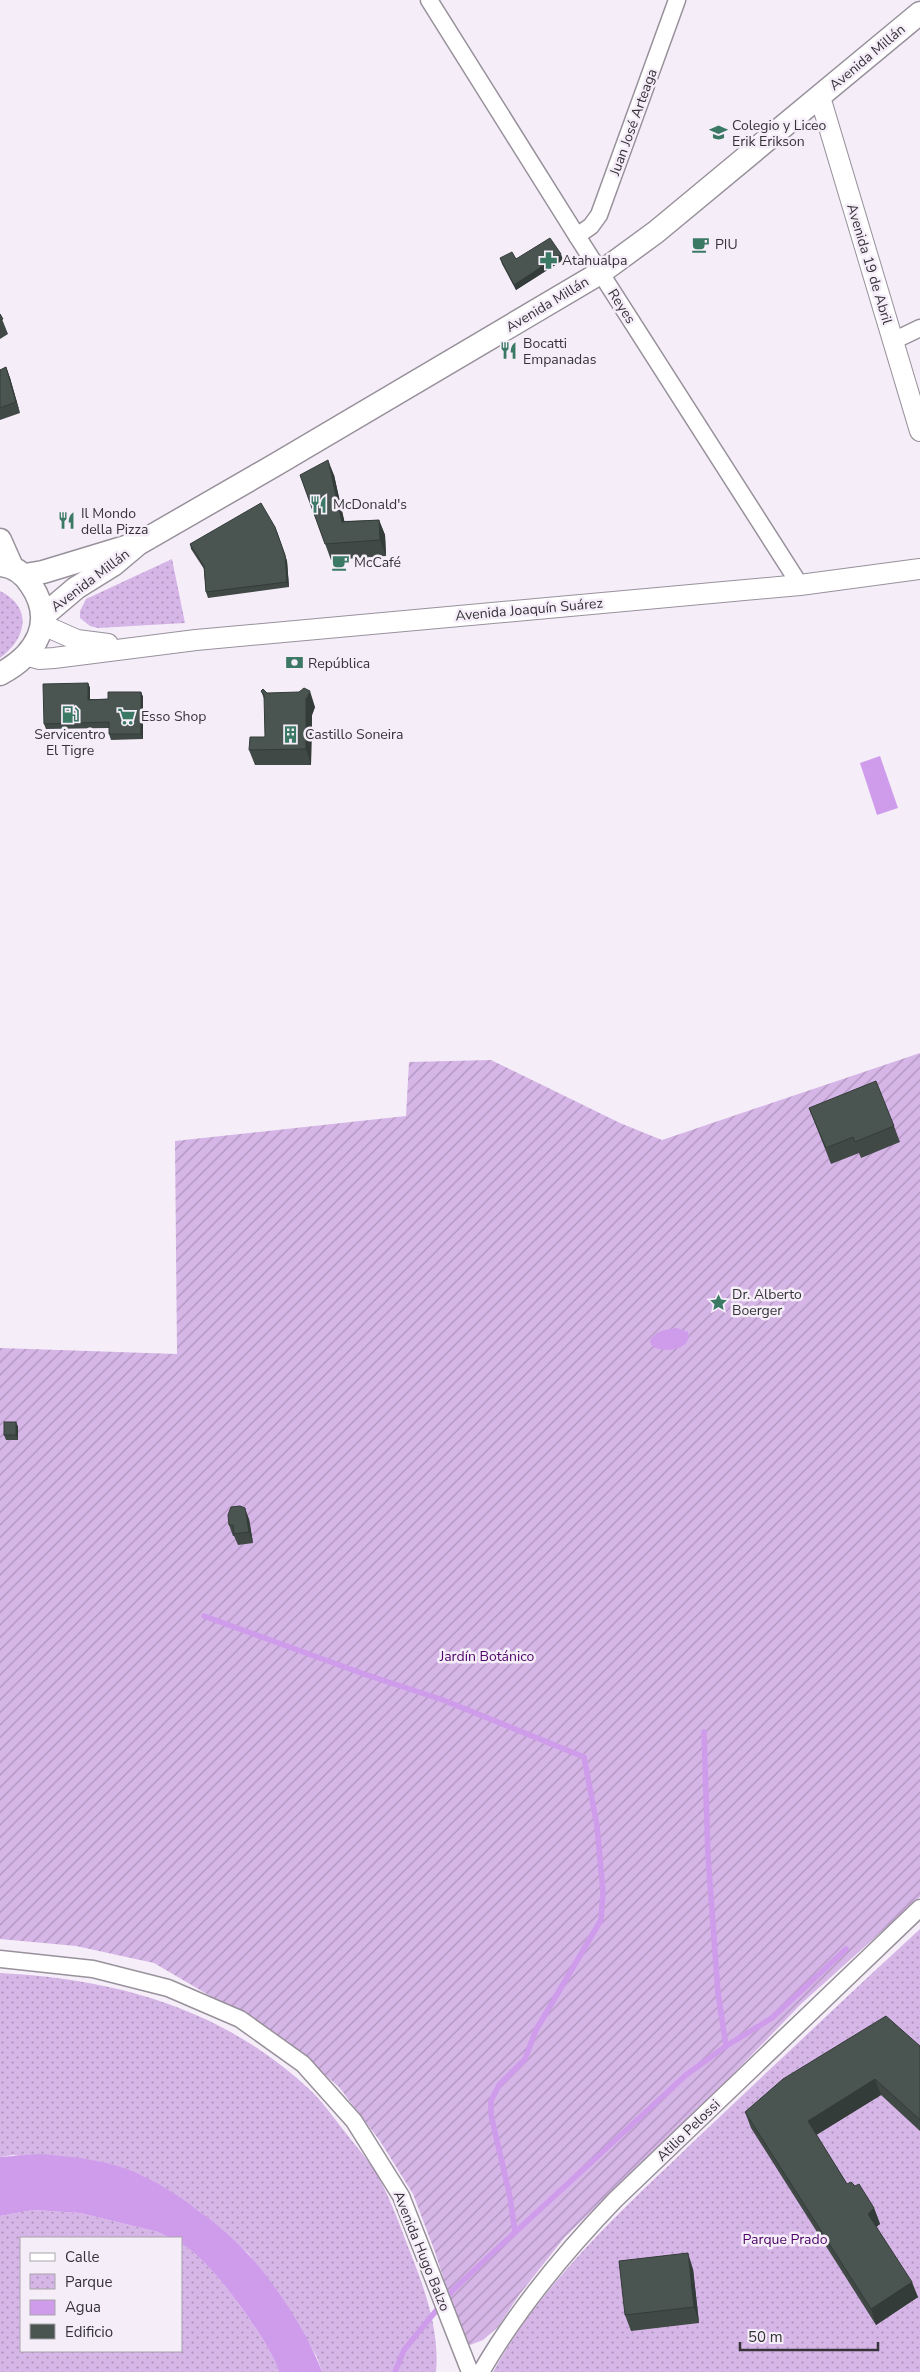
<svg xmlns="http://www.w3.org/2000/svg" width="920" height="2372" font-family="'Nunito Sans',sans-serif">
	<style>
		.park { fill: url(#park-dots) }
		.garden { fill: url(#garden-furrows) }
		.water { fill: #cf9beb }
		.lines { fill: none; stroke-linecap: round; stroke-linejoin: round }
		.stream { stroke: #cf9beb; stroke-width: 5.5 }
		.minor-casing { stroke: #98919b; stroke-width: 19 }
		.tertiary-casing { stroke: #98919b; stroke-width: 22 }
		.secondary-casing { stroke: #98919b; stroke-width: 25 }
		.minor { stroke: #fff; stroke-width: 16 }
		.tertiary { stroke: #fff; stroke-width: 20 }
		.secondary { stroke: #fff; stroke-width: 22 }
		.wall { fill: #404946 }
		.shaded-wall { fill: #343c39 }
		.building { fill: #4a5551; stroke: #343c39 }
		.labels { text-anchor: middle; stroke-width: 5; stroke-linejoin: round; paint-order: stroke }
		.street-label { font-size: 14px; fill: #363438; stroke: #f5eef9 }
		.poi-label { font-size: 14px; fill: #363438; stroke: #f5eef9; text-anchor: start }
		.park-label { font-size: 14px; fill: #4e0468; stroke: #f5eef9 }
	</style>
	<defs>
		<pattern id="park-dots" width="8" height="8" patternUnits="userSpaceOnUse" patternTransform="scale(1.25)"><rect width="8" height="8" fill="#d6b5e7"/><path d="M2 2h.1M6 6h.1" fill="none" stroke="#ae94bc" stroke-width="1.8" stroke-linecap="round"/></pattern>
		<pattern id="garden-furrows" width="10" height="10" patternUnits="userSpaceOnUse" patternTransform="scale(1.25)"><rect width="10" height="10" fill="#d6b5e7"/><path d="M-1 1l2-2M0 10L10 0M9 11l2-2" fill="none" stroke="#ae94bc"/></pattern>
	</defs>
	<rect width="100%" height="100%" fill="#f5eef9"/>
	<!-- park -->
	<g class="park">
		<polygon points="172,559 185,623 98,628 90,626 80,618 80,611 86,599"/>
		<path d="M0,591C34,608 26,639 0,658Z"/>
		<path d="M920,1929V2372H493C542,2283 618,2214 691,2144C767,2072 843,2000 920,1929Z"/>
		<path d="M0,1973C116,1979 222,2008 309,2089C322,2101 334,2118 345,2132C354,2144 365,2156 373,2168C388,2192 397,2218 407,2244C423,2284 440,2328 436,2372H322L317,2357L288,2308L248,2253L198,2210L143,2176L13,2155L0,2157Z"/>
		<path d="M33,2210L80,2213L158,2232L170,2238H21V2351H181V2244C209,2257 270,2342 279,2372H0V2216Z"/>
	</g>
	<!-- garden -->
	<polygon class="garden" points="920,1053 920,1897 802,2003 715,2093 635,2168 564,2238 519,2295 498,2327 483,2340 470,2345 461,2333 435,2252 413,2194 380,2141 339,2087 284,2039 154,1963 76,1946 0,1939 0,1348 177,1354 175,1141 406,1116 409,1062 491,1060 620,1123 662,1140"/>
	<!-- water -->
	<g class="water">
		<polygon points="880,756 898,808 877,815 860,763"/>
		<path d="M677,1328L688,1332C693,1350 663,1354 652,1346L650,1341C654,1331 667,1329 677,1328Z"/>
		<path d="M40,2154C75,2157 111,2160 143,2176C177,2192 222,2226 247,2253C273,2280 310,2337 322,2372H279C270,2342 209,2257 181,2244V2238H170L158,2232L80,2213L33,2210L0,2216V2157Z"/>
	</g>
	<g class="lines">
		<!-- stream -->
		<g class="stream">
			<polyline points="204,1616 364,1674 443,1700 584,1757 597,1826 603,1892 601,1920 536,2030 525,2059 499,2085 491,2101 491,2115 510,2197 515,2232"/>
			<polyline points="704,1732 708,1856 718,1993 726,2046"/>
			<polyline points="395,2372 404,2350 453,2290 499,2247 686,2075 726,2046 772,2018 846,1949"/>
		</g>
		<defs>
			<g id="minor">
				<polyline points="429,0 577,236 800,585"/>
				<polyline points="577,236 591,226 599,215 677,0"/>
				<polyline points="893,341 920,328"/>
				<polyline points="0,1959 93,1969 168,1988 240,2019 303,2064 354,2121 401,2196 470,2372"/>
				<path d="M481,2372C518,2308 564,2253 615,2200L920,1908"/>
			</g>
			<g id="tertiary">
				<polyline points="820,97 920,431"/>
				<polyline points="43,625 77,640 108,644"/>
				<polyline points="25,655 39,659 54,658 196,640 800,585 920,569"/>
			</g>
			<g id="secondary">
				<polyline points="0,540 12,567"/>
				<path d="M0,565C14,566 24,574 31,585C56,622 36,655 0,674"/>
				<polyline points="25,575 43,572 132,545"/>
				<polyline points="43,616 76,588 113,565 138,544 275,465 600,273 656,232 920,13"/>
			</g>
		</defs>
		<!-- minor casing -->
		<use href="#minor" class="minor-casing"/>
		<!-- tertiary casing -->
		<use href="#tertiary" class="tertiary-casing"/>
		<!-- secondary casing -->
		<use href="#secondary" class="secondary-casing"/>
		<!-- minor -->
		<use href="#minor" class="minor"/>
		<!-- tertiary -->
		<use href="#tertiary" class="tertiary"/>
		<!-- secondary -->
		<use href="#secondary" class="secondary"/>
	</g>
	<!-- wall -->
	<g class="wall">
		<polygon points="500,258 563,260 516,290 502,264"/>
		<polygon points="0,314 8,334 0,339"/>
		<polygon points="6,367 10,378 20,413 0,420 0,370"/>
		<polygon points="300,475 334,475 344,521 379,520 385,535 386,556 331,560"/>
		<polygon points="277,532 287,561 289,587 208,598 206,592 204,569 191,549 190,544"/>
		<polygon points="88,683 90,688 90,699 108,699 141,692 143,697 143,739 111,740 109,734 109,728 46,729 44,724"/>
		<polygon points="261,691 267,693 315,707 312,715 311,765 255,765 249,750 265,737 265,701"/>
		<polygon points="809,1108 894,1126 900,1142 861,1158 859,1153 831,1164"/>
		<polygon points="16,1422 18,1427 18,1440 6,1440 4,1435"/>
		<polygon points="249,1519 253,1543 238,1545 234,1536 233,1536 229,1525"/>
		<polygon points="920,2046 920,2131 881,2095 816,2135 847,2184 874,2208 880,2224 876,2227 918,2297 876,2325 751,2128 745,2112"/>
		<polygon points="693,2269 699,2323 631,2331 625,2315"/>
	</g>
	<!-- shaded-wall -->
	<g class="shaded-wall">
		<polygon points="561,254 563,260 516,290 514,285"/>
		<polygon points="6,367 10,378 20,413 16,402"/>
		<polygon points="328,460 334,475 348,537 342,522"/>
		<polygon points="379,520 385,535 386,556 380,540"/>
		<polygon points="275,527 287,561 289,587 287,582"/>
		<polygon points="88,683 90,688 90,705 88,700"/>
		<polygon points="310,691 315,707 312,715 311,765 306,749 306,699"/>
		<polygon points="141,692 143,697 143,739 141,734"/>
		<polygon points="16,1422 18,1427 18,1440 16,1435"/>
		<polygon points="245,1508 249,1519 253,1543 249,1532"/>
		<polygon points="875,2079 881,2095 813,2137 808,2121"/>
		<polygon points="874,2208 880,2224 873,2229 868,2214"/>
		<polygon points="688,2253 693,2269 699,2323 694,2307"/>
		<polygon points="912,2282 918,2297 876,2325 871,2309"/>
	</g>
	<!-- building -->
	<g class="building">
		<polygon points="550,238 561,254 514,285 500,258 512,252 516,259"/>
		<polygon points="0,314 3,319 0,320"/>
		<polygon points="6,367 16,402 0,408 0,370"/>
		<polygon points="328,460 342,522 379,520 380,540 325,544 300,475"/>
		<polygon points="261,503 275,527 285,555 287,582 206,592 204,566 190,544"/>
		<polygon points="88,683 88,700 108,699 108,692 141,692 141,734 109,734 109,722 44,724 43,684"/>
		<polygon points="304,688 310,691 306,699 306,749 249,750 250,737 265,737 264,695 261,691 263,689 267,693 299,692"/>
		<polygon points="876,1081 894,1126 855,1142 853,1137 826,1148 809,1108"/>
		<rect x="4" y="1422" width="12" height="13"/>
		<polygon points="240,1506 245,1508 249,1532 234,1534 233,1525 229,1525 228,1515 231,1507"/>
		<polygon points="886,2016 920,2046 920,2120 875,2079 808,2121 847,2184 851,2182 855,2186 859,2184 874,2208 868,2214 912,2282 871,2309 745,2112 783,2079"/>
		<polygon points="688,2253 694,2307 625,2315 619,2261"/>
	</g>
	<!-- icons -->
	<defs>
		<symbol id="school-bare" viewBox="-9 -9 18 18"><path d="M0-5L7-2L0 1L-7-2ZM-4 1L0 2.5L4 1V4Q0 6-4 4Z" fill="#3b7965" stroke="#f5eef9" stroke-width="2.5" paint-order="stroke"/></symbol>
		<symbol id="cafe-bare" viewBox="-9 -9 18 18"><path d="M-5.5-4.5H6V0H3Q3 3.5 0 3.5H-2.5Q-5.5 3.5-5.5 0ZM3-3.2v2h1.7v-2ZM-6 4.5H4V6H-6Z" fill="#3b7965" stroke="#f5eef9" stroke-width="2.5" paint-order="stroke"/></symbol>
		<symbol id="pharmacy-bare" viewBox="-9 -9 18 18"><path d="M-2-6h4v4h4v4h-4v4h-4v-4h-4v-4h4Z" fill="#3b7965" stroke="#f5eef9" stroke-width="2.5" paint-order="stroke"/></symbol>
		<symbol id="restaurant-bare" viewBox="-9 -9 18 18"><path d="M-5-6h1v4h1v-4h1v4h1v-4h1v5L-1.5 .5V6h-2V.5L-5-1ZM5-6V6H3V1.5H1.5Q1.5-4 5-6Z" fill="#3b7965" stroke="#f5eef9" stroke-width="2.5" paint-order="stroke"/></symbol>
		<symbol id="bank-bare" viewBox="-9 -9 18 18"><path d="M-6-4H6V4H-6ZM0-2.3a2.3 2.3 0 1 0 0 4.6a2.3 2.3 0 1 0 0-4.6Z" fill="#3b7965" stroke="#f5eef9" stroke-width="2.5" paint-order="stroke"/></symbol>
		<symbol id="fuel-bare" viewBox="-9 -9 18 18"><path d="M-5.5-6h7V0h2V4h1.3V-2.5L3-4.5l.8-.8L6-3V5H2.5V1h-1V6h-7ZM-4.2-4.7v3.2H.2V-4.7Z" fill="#3b7965" stroke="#f5eef9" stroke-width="2.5" paint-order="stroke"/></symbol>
		<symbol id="supermarket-bare" viewBox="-9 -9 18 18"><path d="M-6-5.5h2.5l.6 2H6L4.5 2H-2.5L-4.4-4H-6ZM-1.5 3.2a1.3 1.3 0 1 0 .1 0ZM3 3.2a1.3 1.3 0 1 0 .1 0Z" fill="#3b7965" stroke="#f5eef9" stroke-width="2.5" paint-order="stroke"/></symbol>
		<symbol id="building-bare" viewBox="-9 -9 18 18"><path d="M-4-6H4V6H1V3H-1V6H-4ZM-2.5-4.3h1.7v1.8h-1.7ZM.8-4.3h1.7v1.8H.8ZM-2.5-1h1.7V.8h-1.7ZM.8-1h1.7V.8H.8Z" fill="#3b7965" stroke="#f5eef9" stroke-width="2.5" paint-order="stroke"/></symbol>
		<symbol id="sight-bare" viewBox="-9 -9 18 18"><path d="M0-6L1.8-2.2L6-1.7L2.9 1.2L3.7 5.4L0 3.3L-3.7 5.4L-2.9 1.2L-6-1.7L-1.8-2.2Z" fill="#3b7965" stroke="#f5eef9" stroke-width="2.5" paint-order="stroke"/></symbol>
	</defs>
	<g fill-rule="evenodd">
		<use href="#school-bare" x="706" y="120" width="25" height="25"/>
		<use href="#cafe-bare" x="688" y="232" width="25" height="25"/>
		<use href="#pharmacy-bare" x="536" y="248" width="25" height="25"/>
		<use href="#restaurant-bare" x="496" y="338" width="25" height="25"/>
		<use href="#restaurant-bare" x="306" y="492" width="25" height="25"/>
		<use href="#restaurant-bare" x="54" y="508" width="25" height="25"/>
		<use href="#cafe-bare" x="328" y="550" width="25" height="25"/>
		<use href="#bank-bare" x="282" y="650" width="25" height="25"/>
		<use href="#fuel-bare" x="58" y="702" width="25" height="25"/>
		<use href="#supermarket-bare" x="114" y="704" width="25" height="25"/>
		<use href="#building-bare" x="278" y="722" width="25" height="25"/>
		<use href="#sight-bare" x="706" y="1290" width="25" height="25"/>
	</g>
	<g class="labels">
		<!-- street labels -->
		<g class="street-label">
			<text transform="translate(867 57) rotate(-40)" y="5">Avenida Millán</text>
			<text transform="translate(633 122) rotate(-70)" y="5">Juan José Arteaga</text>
			<text transform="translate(870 264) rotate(73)" y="5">Avenida 19 de Abril</text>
			<text transform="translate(547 304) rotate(-31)" y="5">Avenida Millán</text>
			<text transform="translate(622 306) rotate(57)" y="5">Reyes</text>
			<text transform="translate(90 580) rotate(-37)" y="5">Avenida Millán</text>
			<text transform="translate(529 609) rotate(-5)" y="5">Avenida Joaquín Suárez</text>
			<text transform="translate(688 2130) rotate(-44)" y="5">Atilio Pelossi</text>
			<text transform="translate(422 2251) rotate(68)" y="5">Avenida Hugo Balzo</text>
		</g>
		<!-- poi labels -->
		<g class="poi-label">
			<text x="732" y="130">Colegio y Liceo<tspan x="732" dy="16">Erik Erikson</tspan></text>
			<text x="715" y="249">PIU</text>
			<text x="562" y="265">Atahualpa</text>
			<text x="523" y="348">Bocatti<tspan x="523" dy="16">Empanadas</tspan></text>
			<text x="333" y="509">McDonald's</text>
			<text x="81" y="518">Il Mondo<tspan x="81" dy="16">della Pizza</tspan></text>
			<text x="354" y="567">McCafé</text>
			<text x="308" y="668">República</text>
			<text x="141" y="721">Esso Shop</text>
			<text x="70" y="739" text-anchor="middle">Servicentro<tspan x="70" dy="16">El Tigre</tspan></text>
			<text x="305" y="739">Castillo Soneira</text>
			<text x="732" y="1299">Dr. Alberto<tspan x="732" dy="16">Boerger</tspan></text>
		</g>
		<!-- park labels -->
		<g class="park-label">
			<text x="487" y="1661">Jardín Botánico</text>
			<text x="785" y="2244">Parque Prado</text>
		</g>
	</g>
	<!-- legend -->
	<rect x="20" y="2237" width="162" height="115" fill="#f5eef9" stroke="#a9a4ac"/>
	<rect x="30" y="2253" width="25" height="8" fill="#ffffff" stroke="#a9a4ac"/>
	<text x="65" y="2262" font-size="15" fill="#363438">Calle</text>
	<rect x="30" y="2274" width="25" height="15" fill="url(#park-dots)" stroke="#a9a4ac"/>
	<text x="65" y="2287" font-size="15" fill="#363438">Parque</text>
	<rect x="30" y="2300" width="25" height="15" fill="#cf9beb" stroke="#a9a4ac"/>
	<text x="65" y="2312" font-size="15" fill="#363438">Agua</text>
	<rect x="30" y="2324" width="25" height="15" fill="#4a5551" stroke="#a9a4ac"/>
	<text x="65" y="2337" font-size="15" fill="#363438">Edificio</text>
	<!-- scale -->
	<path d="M740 2342v8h138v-8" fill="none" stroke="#363438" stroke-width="2.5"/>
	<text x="748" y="2342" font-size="15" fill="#363438" stroke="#f5eef9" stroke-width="4" paint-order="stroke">50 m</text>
</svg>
